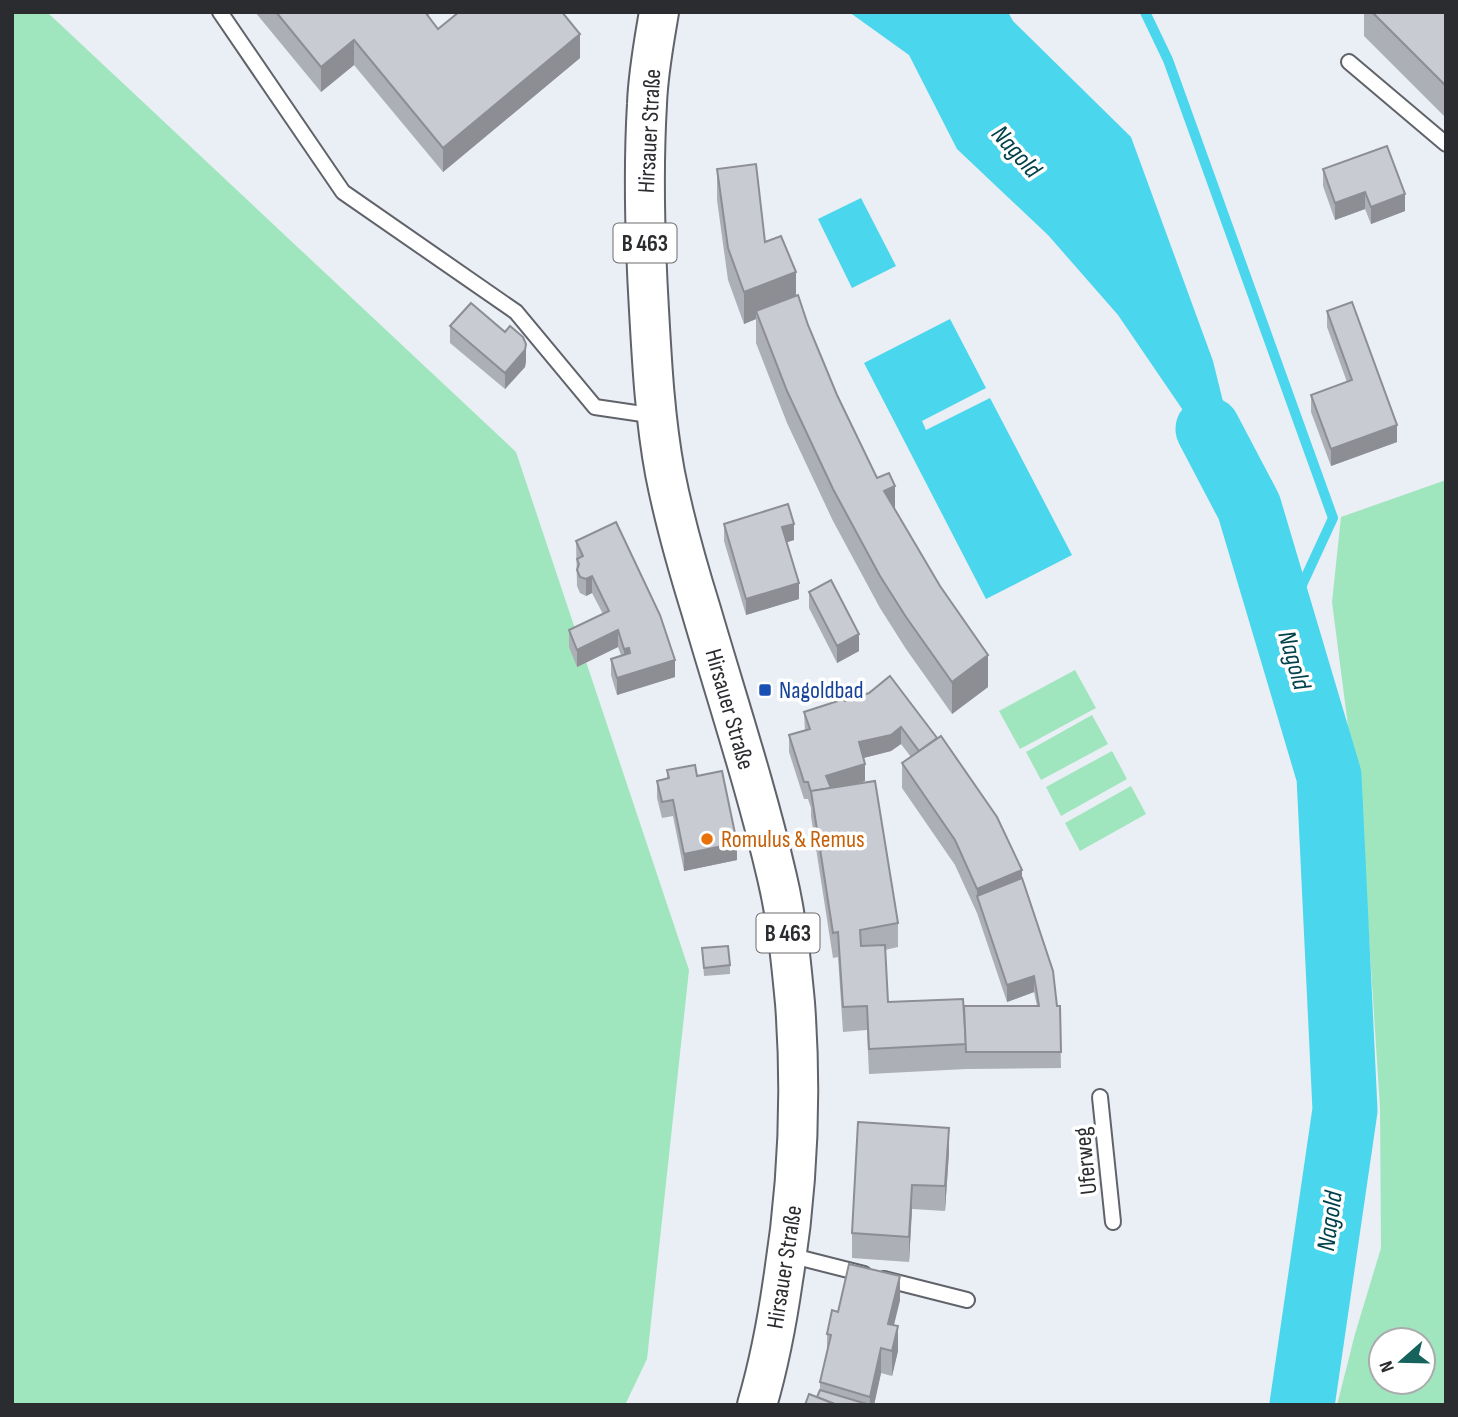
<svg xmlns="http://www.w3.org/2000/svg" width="1458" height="1417" font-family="'Sofia Sans Condensed',sans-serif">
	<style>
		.green { fill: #9fe6be; fill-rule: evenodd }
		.water { fill: #4ad6ec }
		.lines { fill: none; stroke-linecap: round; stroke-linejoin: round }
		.stream { stroke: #4ad6ec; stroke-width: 10 }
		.river { stroke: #4ad6ec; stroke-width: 65 }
		.lane-casing { stroke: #606369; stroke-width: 18 }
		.primary-casing { stroke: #606369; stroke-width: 42 }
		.lane { stroke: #fff; stroke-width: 14 }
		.primary { stroke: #fff; stroke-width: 38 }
		.wall { fill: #acafb5; fill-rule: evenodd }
		.shaded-wall { fill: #8c8e93 }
		.building { fill: #c8cbd2; stroke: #8c8e93; stroke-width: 2 }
		.transit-dot { fill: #1a4fb4; stroke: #fff; stroke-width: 2.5 }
		.food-dot { fill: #e8710a; stroke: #fff; stroke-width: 2.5 }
		.labels { text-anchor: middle; stroke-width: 7; stroke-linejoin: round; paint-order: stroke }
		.shield { fill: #fff; stroke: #6b6b6d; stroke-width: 2 }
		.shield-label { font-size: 23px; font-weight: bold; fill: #2b2c2f }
		.street-label { font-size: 24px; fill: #2b2c2f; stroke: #fff }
		.transit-label { font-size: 24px; fill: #164399; stroke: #fff; text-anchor: start }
		.food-label { font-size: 24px; fill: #c56008; stroke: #fff; text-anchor: start }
		.water-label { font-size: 26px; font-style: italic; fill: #00424b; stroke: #fff }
	</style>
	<rect width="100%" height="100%" fill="#eaeef5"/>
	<!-- green -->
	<g class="green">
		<polygon points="12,12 47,12 516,452 689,970 647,1359 625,1405 12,1405"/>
		<path d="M1446,480V1405H1337L1355,1334L1381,1248L1380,1108L1366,890L1347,718L1332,602L1341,517ZM1423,1340V1382H1381V1340Z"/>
		<polygon points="1075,670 1096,708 1020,749 999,711"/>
		<polygon points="1092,715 1108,744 1041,780 1026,752"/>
		<polygon points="1112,751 1127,779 1061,816 1046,787"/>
		<polygon points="1131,786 1146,814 1080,851 1065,823"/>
	</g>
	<!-- water -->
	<g class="water">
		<polygon points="849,12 1008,12 1013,21 1131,137 1213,361 1249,507 1118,315 1048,235 957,149 909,55"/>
		<polygon points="861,198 896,266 852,288 818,219"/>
		<polygon points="950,319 986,388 922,421 926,430 990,398 1072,555 986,599 864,363"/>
	</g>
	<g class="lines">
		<!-- stream -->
		<polyline class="stream" points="1145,12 1168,60 1333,518 1284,624"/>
		<!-- river -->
		<polyline class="river" points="1208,429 1249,507 1329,776 1345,1110 1302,1405"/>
		<defs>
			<g id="lane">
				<polyline points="220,12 343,192 516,312 595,407 656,416"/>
				<polyline points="1349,62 1446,144"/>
				<polyline points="1100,1097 1113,1222"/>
				<polyline points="789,1255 864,1274"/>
				<polyline points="884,1279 967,1300"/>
			</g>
			<path id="primary" d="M659,12C654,42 648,73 647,104C643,172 645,242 649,310C652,364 655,419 665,473C674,519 687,565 701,610C727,699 756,787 777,877C787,919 791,961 795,1003C802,1097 798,1187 783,1280C777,1322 769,1364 757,1405"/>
		</defs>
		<!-- lane casing -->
		<use href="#lane" class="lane-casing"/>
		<!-- primary casing -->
		<use href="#primary" class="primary-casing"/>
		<!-- lane -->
		<use href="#lane" class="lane"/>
		<!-- primary -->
		<use href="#primary" class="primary"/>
	</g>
	<!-- wall -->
	<g class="wall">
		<polygon points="255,12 432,12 427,16 438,29 580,58 443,172 354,65 321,92"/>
		<polygon points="1364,12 1446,12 1446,118 1364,36"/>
		<polygon points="717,169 765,242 796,296 837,395 877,478 988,687 952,714 906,649 880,608 833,521 787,423 756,343 756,319 744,324 728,280 717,200"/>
		<polygon points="1323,169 1405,211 1371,224 1365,209 1335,220 1323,186"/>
		<polygon points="1327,311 1397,442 1331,466 1311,412 1311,395 1347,382 1327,327"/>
		<polygon points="450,326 526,361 525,367 505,389 450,343"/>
		<polygon points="724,524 794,540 787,542 799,599 746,615 724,541"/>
		<polygon points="576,541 675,677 617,695 611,675 611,659 621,655 618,647 577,667 569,647 569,630 603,614 592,593 586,596 580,593 577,586"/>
		<polygon points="809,592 859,651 837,663 809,608"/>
		<path d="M890,676L1022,878L1057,1006H1060L1061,1068L966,1069L869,1074L867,1030L843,1032L838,957L833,958L811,816V808L808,799H804L789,752V735L805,731L804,712L869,693ZM901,744L911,757L902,763V788L955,865L977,913L1007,1002L1034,992L1037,1006H964L888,1002L885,950L898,947V923L850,785L865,781L864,758L891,751Z"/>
		<polygon points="667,770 697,776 737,860 684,871 673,816 662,818 657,798 657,781 667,779"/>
		<polygon points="702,948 730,965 730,974 704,976"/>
		<polygon points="949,1152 945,1211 912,1209 909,1262 852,1258 852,1233"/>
		<polygon points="900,1300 894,1325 898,1351 892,1376 881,1373 874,1405 805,1405 817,1397 820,1390 820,1382 827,1356 827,1334 838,1312"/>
	</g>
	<!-- shaded-wall -->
	<g class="shaded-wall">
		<polygon points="580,34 580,58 443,172 443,148"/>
		<polygon points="354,40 354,65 321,92 321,67"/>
		<polygon points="1365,192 1365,209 1335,220 1335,203"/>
		<polygon points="1405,194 1405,211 1371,224 1371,207"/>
		<polygon points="796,272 796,304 756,311 756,319 744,324 744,292"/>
		<polygon points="526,344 526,361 525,367 505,389 505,373"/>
		<polygon points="1397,425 1397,442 1331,466 1331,449"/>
		<polygon points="895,486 895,517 884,491"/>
		<polygon points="794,524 794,540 782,544 782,527"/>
		<polygon points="592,576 592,593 586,596 586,579"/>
		<polygon points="799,583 799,599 746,615 746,599"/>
		<polygon points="618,630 618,647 577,667 577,650"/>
		<polygon points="859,634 859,651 837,663 837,646"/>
		<polygon points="629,648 629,664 624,666 624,649"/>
		<polygon points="988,655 988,687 952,714 952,682"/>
		<polygon points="675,660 675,677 617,695 617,678"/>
		<polygon points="901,727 901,744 891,751 859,759 859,742"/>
		<polygon points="865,764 865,781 826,792 826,776"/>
		<polygon points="737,843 737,860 684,871 684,854"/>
		<polygon points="1022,870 1022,895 977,896 977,889"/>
		<polygon points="1034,976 1034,992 1007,1002 1007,985"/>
		<polygon points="949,1128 949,1152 945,1211 945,1186"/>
		<polygon points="912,1185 912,1209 909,1262 909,1237"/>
		<polygon points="900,1276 900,1300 888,1348 888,1324"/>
		<polygon points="898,1326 898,1351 892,1376 892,1351"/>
		<polygon points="881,1348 881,1373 874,1405 870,1405 870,1397"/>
	</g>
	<!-- building -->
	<g class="building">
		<polygon points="276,12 425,12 438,29 459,12 562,12 580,34 443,148 354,40 321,67"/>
		<polygon points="1372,12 1446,12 1446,86"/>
		<polygon points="1387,146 1405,194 1371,207 1365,192 1335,203 1323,169"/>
		<polygon points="756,164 765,242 781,236 796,272 744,292 728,248 717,169"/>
		<polygon points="798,295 808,325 837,395 877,478 889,473 895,486 884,491 940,586 988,655 952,682 906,617 880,576 833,489 787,391 756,311"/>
		<polygon points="1352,302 1397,425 1331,449 1311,395 1352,380 1327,311"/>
		<polygon points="471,303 505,332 510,326 523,337 526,344 525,350 505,373 450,326"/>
		<polygon points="788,504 794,524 782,527 799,583 746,599 724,524"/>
		<polygon points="616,522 660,615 675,660 617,678 611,659 630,653 629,648 624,649 618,630 577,650 569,630 609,611 592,576 586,579 580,577 577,570 579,564 577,559 583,556 576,541"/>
		<polygon points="831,580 859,634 837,646 809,592"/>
		<polygon points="890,676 937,738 919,751 901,727 891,735 859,742 865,764 826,776 831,788 811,791 811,792 808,782 804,782 789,735 810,729 804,712 844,699 845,701 869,693"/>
		<polygon points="941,736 997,817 1022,870 977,889 955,840 902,763"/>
		<polygon points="695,765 697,776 722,771 737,843 684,854 673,800 662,802 657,781 669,778 667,770"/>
		<polygon points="875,781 898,923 860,930 861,946 885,945 888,1002 963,999 966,1044 869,1049 867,1006 843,1007 838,932 833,933 811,791"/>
		<polygon points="1022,878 1053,971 1057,1006 1060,1006 1061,1052 966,1052 964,1006 1039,1006 1034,976 1007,985 977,896"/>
		<polygon points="728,946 730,965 704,968 702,948"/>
		<polygon points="858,1122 949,1128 945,1186 912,1185 909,1237 852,1233"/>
		<polygon points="849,1264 900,1276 888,1324 898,1326 892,1351 881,1348 870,1397 820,1382 831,1335 827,1334 832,1310 838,1312"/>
		<polygon points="820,1390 870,1405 837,1405 817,1397"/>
		<polygon points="809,1394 837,1405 805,1405"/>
	</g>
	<!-- markers -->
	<rect class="transit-dot" x="758" y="683" width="14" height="14" rx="3.5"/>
	<circle class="food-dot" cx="707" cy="839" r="7"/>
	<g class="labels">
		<!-- shield labels -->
		<g class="shield">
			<rect x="613.5" y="223.5" width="63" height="39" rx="5"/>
			<rect x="756.5" y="913.5" width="63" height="39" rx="5"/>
		</g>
		<g class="shield-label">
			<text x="645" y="251">B 463</text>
			<text x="788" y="941">B 463</text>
		</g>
		<!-- street labels -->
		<g class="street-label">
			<text transform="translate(649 131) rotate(-87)" y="8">Hirsauer Straße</text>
			<text transform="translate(730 709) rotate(74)" y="8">Hirsauer Straße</text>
			<text transform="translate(1085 1161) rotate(-96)" y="8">Uferweg</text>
			<text transform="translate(784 1267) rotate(-81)" y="8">Hirsauer Straße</text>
		</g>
		<!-- transit labels -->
		<g class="transit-label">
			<text x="779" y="698">Nagoldbad</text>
		</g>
		<!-- food labels -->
		<g class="food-label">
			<text x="721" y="847">Romulus &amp; Remus</text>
		</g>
		<!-- water labels -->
		<g class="water-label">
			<text transform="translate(1017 151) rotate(48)" y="9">Nagold</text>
			<text transform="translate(1295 660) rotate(74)" y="9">Nagold</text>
			<text transform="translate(1329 1221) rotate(-82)" y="9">Nagold</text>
		</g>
	</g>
	<!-- border -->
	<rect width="1458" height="1417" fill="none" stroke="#2b2c2f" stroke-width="28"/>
	<!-- north arrow -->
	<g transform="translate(1402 1361) rotate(250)"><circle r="33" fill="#ffffff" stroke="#aaabac" stroke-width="2"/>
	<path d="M0-5L12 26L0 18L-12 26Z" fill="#16635e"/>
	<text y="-10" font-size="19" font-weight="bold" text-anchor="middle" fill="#2b2c2f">N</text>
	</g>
</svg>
